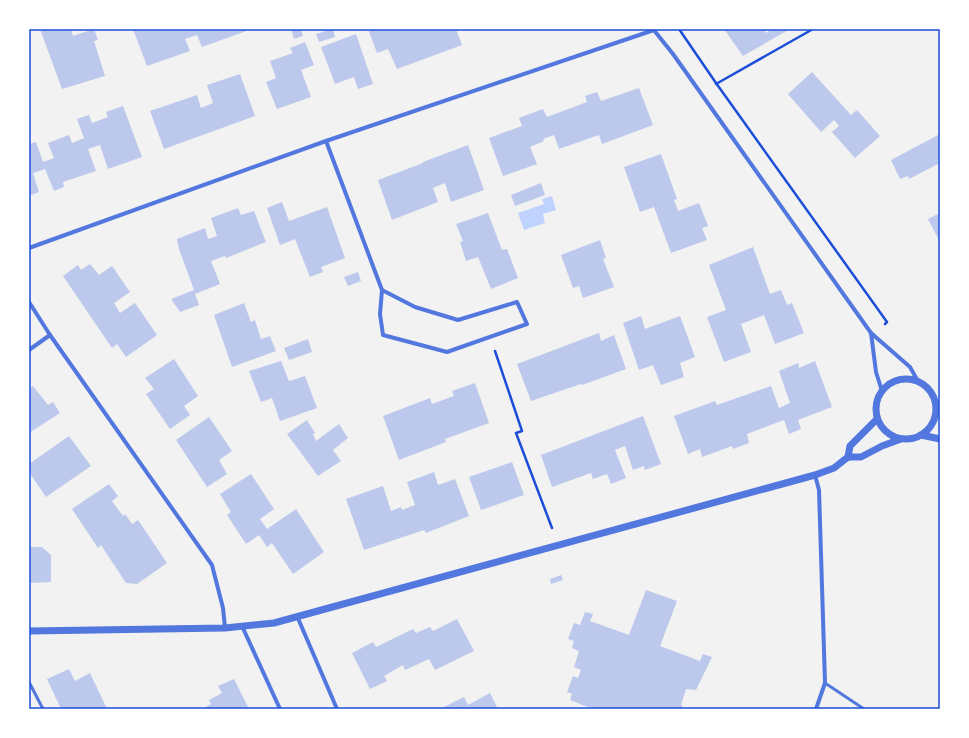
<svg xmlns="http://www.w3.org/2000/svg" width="969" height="738" font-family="'Archivo Narrow',sans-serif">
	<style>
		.water { fill: #bfd3fe }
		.building { fill: #bdc9ec }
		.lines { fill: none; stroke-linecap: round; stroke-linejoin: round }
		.path { stroke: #1d4ed8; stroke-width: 2.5 }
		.service { stroke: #5277de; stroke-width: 3 }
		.minor { stroke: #5277de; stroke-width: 4 }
		.tertiary { stroke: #5277de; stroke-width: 7 }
		.neatline { fill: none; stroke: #1d4ed8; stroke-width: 1.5 }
	</style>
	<rect width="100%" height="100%" fill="#f2f2f2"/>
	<!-- water -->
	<polygon class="water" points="552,196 556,210 543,214 545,223 524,230 518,213 544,204 542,199"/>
	<!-- building -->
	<g class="building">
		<polygon points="40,29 71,29 73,36 94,29 98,40 94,41 105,76 62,89"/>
		<polygon points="133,29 252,29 202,47 197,35 185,39 190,51 147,66"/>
		<polygon points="291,29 301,29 303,36 294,39"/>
		<polygon points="332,29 333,29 335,37 319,42 316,34"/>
		<polygon points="368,29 456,29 462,45 397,69 388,49 377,53"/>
		<polygon points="724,29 764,29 766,33 772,29 790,29 743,56"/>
		<polygon points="356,34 373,84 358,89 354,77 335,84 321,47"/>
		<polygon points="305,42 314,65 301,70 311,97 277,109 266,82 276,78 270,61 293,53 290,48"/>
		<polygon points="812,72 851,115 857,110 880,136 855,158 832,132 839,126 834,120 821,132 788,94"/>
		<polygon points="240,74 255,116 164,149 150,111 197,95 201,108 213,103 207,85"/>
		<polygon points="639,88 653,125 602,144 599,135 559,149 554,135 543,139 544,141 530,147 537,164 503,176 489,138 522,126 519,118 543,109 547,117 587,102 585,96 597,92 601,101"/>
		<polygon points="123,106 142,157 108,169 100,145 88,149 96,171 63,182 64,187 54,191 45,169 33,173 39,192 29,196 29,144 36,142 43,162 54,158 48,143 69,135 72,143 84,138 77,119 89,115 92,123 108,117 106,112"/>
		<polygon points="940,134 940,163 909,179 908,176 900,179 891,160"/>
		<polygon points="468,145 484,190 451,202 445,183 433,188 438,202 392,220 378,180 423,163 423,162"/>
		<polygon points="661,154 677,199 674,200 678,211 699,203 708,226 702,228 707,240 671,253 654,207 640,212 624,167"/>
		<polygon points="541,183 545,195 515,206 511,195"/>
		<polygon points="282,202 289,221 327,207 345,258 321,267 323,272 310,277 295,239 280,245 267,208"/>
		<polygon points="238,208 241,215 254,211 266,242 226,258 225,256 211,261 220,284 195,294 199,305 180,312 171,299 194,290 179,249 177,239 205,228 208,239 217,236 211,218"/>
		<polygon points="488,213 502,250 507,249 518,278 491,289 478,257 466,261 460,242 463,241 456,224"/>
		<polygon points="940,213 940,242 928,219"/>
		<polygon points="600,240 606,258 603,259 614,287 583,298 579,286 573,288 561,255"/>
		<polygon points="753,247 770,294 781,290 787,305 792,303 804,333 775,344 764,315 741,324 751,352 724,362 707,317 726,310 709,265"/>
		<polygon points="90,264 99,275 112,266 130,292 114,303 120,313 135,303 157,335 126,357 117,344 112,348 63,276 78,265 81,270"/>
		<polygon points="358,272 361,281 348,286 344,277"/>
		<polygon points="244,303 251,322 255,320 261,339 270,336 276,351 232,367 214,315"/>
		<polygon points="641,316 645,329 680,316 695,357 680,363 684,377 661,385 653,365 639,370 623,323"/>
		<polygon points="599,333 601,341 614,335 626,369 582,385 581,384 531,401 517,364"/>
		<polygon points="308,339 312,352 289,360 284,348"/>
		<polygon points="174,359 198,396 184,406 190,415 170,429 146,394 154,389 145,378"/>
		<polygon points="281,361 289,381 305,376 317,408 280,421 272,398 261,402 249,371"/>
		<polygon points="815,361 832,407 798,420 801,429 789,434 784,420 747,434 749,443 733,449 732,446 702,457 700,449 688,454 674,416 715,401 717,405 771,386 779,408 790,403 779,371 798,363 799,368"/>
		<polygon points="475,383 489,423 445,439 446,442 399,460 383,416 430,398 432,404 454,396 452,391"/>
		<polygon points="33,386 48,405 53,402 60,413 29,433 29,389"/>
		<polygon points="643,416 661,464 645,470 644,466 633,470 625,446 615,450 626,478 611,484 607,474 593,479 591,473 552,487 541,455"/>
		<polygon points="209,417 232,451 219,460 227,474 207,487 176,440"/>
		<polygon points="307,420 315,433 313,434 316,441 339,424 348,438 333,450 341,461 318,476 287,434"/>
		<polygon points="69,436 91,466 46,497 29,472 29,464"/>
		<polygon points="512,462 524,495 481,510 469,477"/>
		<polygon points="434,472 438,485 455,479 469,516 426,533 424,530 364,550 346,499 383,486 391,511 401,507 402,510 415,505 407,482"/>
		<polygon points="251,474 274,509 260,519 267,529 296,509 324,552 293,574 272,543 267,547 259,535 246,544 227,515 231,512 220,494"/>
		<polygon points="109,484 118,496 112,501 123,516 125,514 132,524 138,520 167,563 137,584 126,583 101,545 98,548 72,509"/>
		<polygon points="29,547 42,547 51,555 51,582 29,583"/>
		<polygon points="561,575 563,580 551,584 550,579"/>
		<polygon points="646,590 677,601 660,646 700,661 703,654 712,657 696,690 686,689 681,705 683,706 680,709 590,709 590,708 570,700 572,694 567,692 573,676 578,678 581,670 574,667 579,651 572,648 574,641 568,639 574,623 580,625 585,612 593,614 590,621 629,635"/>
		<polygon points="457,619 474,651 435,670 429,659 405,670 403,665 384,676 387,681 370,689 352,653 373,642 376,647 413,629 416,633 430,627 433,631"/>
		<polygon points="69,669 75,681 90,673 107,709 61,709 47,679"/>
		<polygon points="234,679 249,709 202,709 211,704 209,700 222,693 218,686"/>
		<polygon points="490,693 498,709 440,709 464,697 468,705"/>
	</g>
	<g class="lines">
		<!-- path -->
		<g class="path">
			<polyline points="679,29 716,83 887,322 885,324"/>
			<polyline points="716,84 813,29"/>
			<polyline points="495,351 522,431 516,433 552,528"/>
		</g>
		<!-- service -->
		<g class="service">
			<polyline points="29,682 43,709"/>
			<polyline points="825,683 864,709"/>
		</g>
		<!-- minor -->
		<g class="minor">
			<polyline points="653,29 673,54 871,333 910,367 919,383"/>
			<polyline points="326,141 382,290"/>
			<polyline points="29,248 326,141 654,30"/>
			<polygon points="382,290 415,307 458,320 517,302 527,324 447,352 383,335 380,314"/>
			<polyline points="29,302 50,335 212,565 223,608 225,628"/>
			<polyline points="871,333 876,372 882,391"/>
			<polyline points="29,350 50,335"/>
			<polyline points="815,475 819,490 825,683 816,709"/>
			<polyline points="297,616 337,709"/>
			<polyline points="242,626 280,709"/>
		</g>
		<!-- tertiary -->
		<g class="tertiary">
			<circle cx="906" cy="409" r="30"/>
			<polyline points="921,435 940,439"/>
			<polyline points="848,457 850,446 877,419"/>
			<polyline points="29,631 225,628 274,623 815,475 834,468 848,457 861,457 882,446 901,439"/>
		</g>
	</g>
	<!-- border -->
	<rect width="969" height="738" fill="none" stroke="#ffffff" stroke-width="60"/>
	<rect x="30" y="30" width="909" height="678" class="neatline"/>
</svg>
